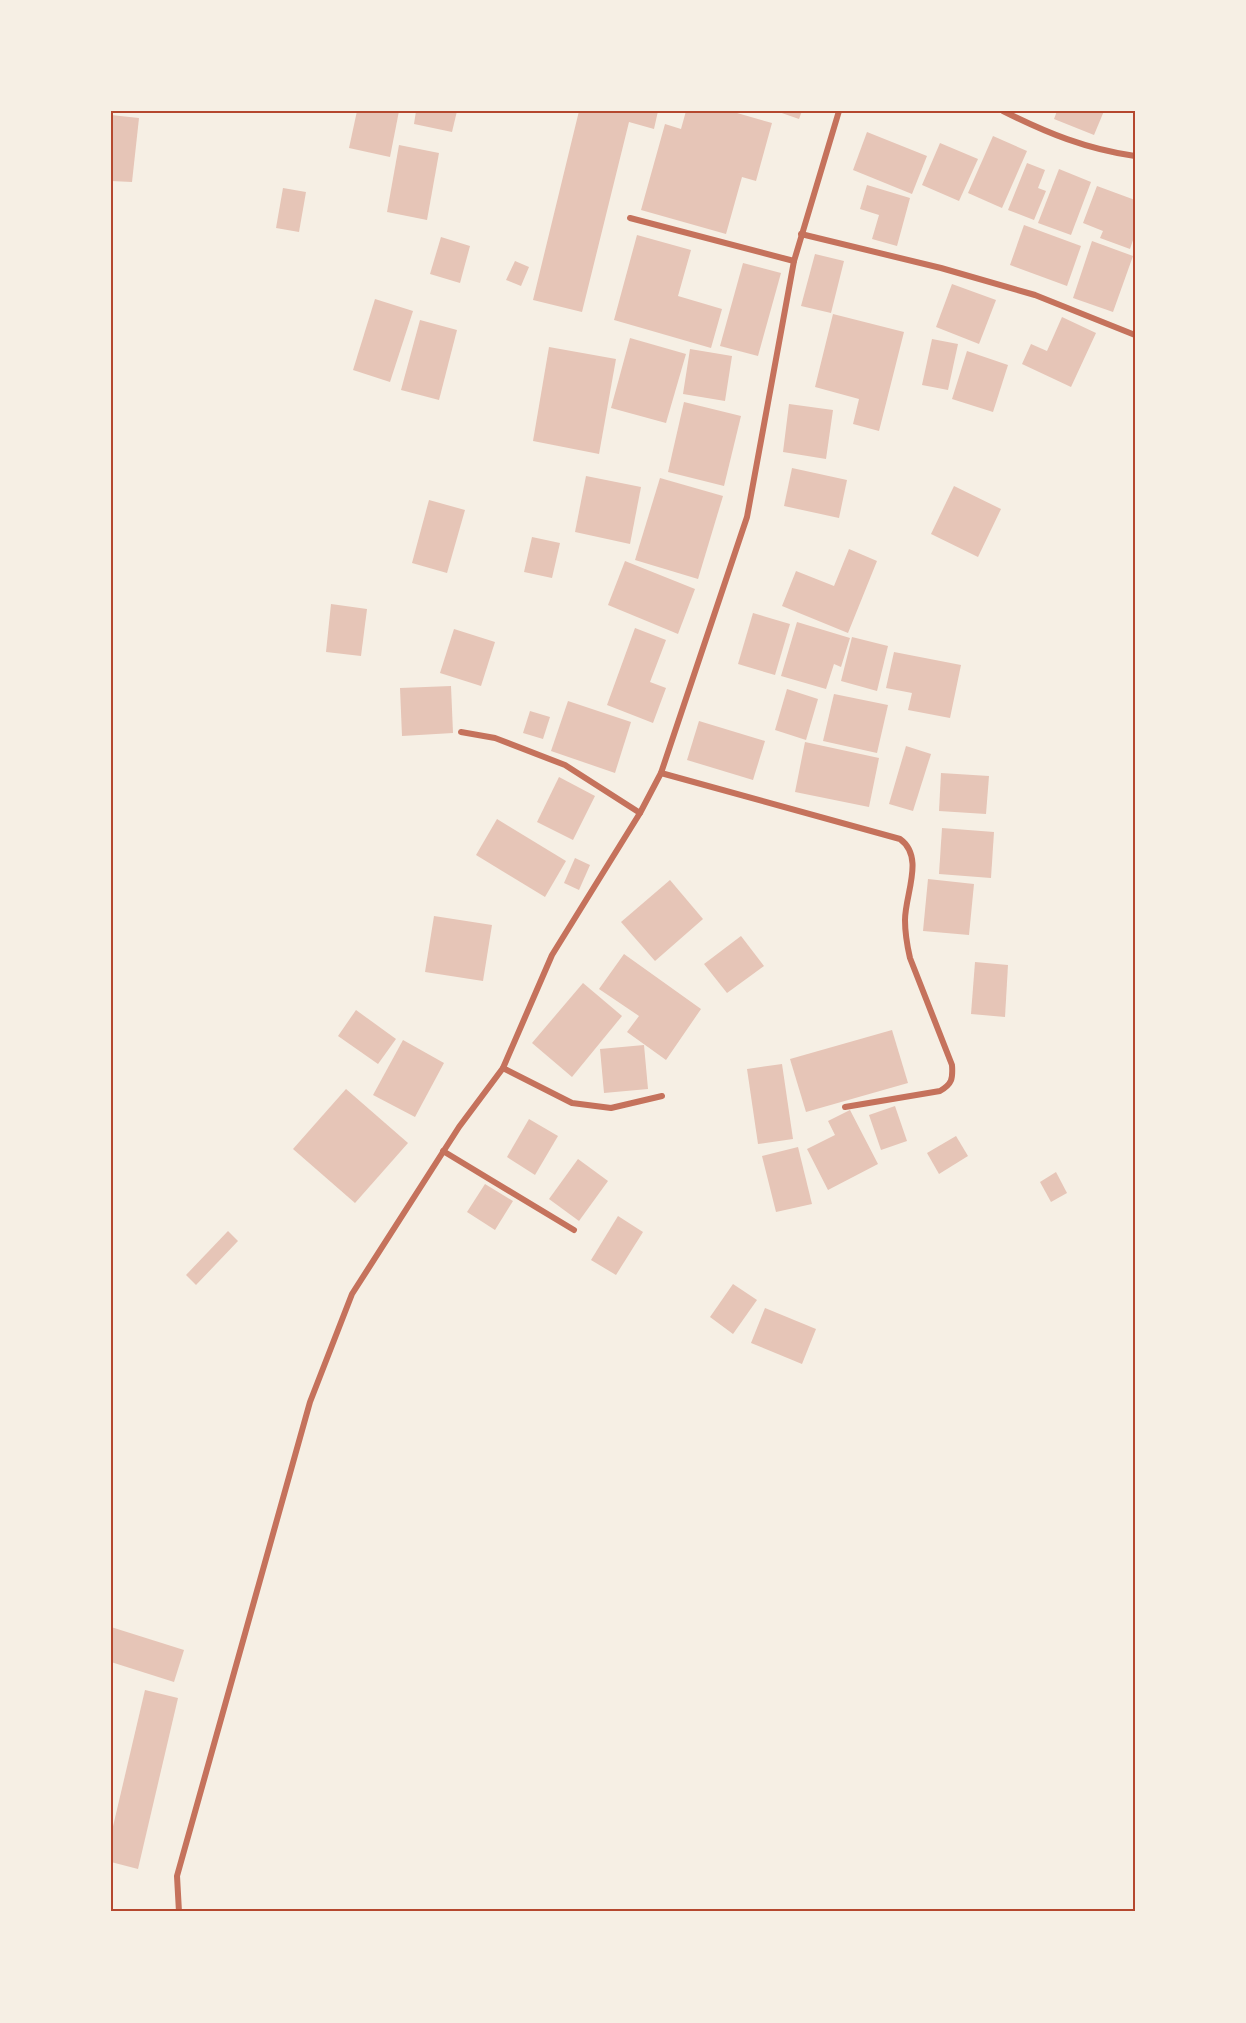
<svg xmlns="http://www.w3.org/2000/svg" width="1246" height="2023" font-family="'PT Sans',sans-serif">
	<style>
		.building { fill: #e6c5b7 }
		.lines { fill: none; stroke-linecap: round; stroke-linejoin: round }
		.minor { stroke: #c5725c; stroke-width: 6 }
		.neatline { fill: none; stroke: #b5482f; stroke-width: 2 }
	</style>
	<rect width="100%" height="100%" fill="#f6efe4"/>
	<!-- building -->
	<g class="building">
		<polygon points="357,111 399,111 390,157 349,148"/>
		<polygon points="416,111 457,111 452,132 414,124"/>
		<polygon points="579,111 658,111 654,129 629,122 582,312 533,300"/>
		<polygon points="686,111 730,111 772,123 756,181 742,177 726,234 641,210 665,124 681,129"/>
		<polygon points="776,111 802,111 799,119"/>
		<polygon points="1057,111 1104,111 1094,135 1054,119"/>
		<polygon points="111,115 139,118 132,182 111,181"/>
		<polygon points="867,132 927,156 912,194 853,170"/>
		<polygon points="993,136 1027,151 1002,208 968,193"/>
		<polygon points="940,143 978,159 959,201 922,185"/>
		<polygon points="399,145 439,153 427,220 387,212"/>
		<polygon points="1027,163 1045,170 1038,188 1046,191 1034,220 1008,210"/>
		<polygon points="1059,169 1091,182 1071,235 1038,223"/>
		<polygon points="867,185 910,198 897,246 872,239 879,215 860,209"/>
		<polygon points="1097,186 1135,200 1135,234 1130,249 1100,238 1103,231 1083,223"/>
		<polygon points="283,188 306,192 299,232 276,228"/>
		<polygon points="1024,225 1081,246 1067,286 1010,265"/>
		<polygon points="637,235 691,250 678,296 722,309 711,348 614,320"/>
		<polygon points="441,237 470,246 460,283 430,274"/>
		<polygon points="1092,241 1133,256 1113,312 1073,298"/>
		<polygon points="815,254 844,261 831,313 801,306"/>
		<polygon points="515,261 529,267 521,286 506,280"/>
		<polygon points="743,263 781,273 758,356 720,346"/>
		<polygon points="952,284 996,300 979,344 936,327"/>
		<polygon points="375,299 413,311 390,382 353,370"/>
		<polygon points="833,314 904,332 879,431 853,424 859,399 815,387"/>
		<polygon points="1062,317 1096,333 1071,387 1022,364 1031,344 1047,351"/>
		<polygon points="420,320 457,330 439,400 401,390"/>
		<polygon points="630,338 686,354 666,423 611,408"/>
		<polygon points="932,339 958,344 948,390 922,385"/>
		<polygon points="549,347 616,359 599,454 533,441"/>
		<polygon points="690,349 732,356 725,401 683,394"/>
		<polygon points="967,351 1008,365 993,412 952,399"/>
		<polygon points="684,402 741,416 724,486 668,472"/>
		<polygon points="789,404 833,410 826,459 783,452"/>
		<polygon points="792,468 847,480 839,518 784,506"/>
		<polygon points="586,476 641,487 630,544 575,532"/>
		<polygon points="660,478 723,496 698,579 635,560"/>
		<polygon points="954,486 1001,509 978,557 931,534"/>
		<polygon points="429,500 465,510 447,573 412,563"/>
		<polygon points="532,537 560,543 552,578 524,572"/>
		<polygon points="849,549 877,561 848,633 782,606 796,571 834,586"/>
		<polygon points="625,561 695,589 678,634 608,605"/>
		<polygon points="331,604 367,609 361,656 326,652"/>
		<polygon points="753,613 790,624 775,675 738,664"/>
		<polygon points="797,622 850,638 841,667 834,664 826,689 781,676"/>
		<polygon points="635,628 666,640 650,682 666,688 653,723 607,705"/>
		<polygon points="454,629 495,642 481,686 440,673"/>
		<polygon points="852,637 888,646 877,691 841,681"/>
		<polygon points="894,652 961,665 950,718 908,710 912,693 886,688"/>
		<polygon points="451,686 453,733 402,736 400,688"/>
		<polygon points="787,689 818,699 806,740 775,730"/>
		<polygon points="834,694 888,705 877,753 823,741"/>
		<polygon points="568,701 631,722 615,773 551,751"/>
		<polygon points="530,711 550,717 543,739 523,733"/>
		<polygon points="699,721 765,741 753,780 687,760"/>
		<polygon points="805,742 879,758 869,807 795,792"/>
		<polygon points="906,746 931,754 913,811 889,804"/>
		<polygon points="941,773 989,776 986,814 939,811"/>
		<polygon points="559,777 595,796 573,840 537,822"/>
		<polygon points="497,819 566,861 545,897 476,855"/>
		<polygon points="942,828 994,832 991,878 939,874"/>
		<polygon points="575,858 590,865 579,890 564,883"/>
		<polygon points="928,879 974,884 969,935 923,931"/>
		<polygon points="670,880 703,919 655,961 621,922"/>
		<polygon points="434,916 492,925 483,981 425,972"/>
		<polygon points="741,936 764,966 727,993 704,964"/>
		<polygon points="624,954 701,1009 666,1060 627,1032 639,1016 599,989"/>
		<polygon points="975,962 1008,965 1005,1017 971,1014"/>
		<polygon points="583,983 622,1016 572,1077 532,1043"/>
		<polygon points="356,1010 396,1039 378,1064 338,1036"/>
		<polygon points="892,1030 908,1083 806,1112 790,1059"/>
		<polygon points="403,1040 444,1063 415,1117 373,1095"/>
		<polygon points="644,1045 648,1089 604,1093 600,1049"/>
		<polygon points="782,1064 793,1139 758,1144 747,1069"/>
		<polygon points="346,1089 408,1143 355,1203 293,1149"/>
		<polygon points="895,1106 907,1141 881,1150 869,1115"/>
		<polygon points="850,1110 878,1164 828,1190 807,1149 835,1135 828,1121"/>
		<polygon points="529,1119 558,1136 535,1175 507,1157"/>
		<polygon points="956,1136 968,1156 939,1174 927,1153"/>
		<polygon points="798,1147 812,1204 776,1212 762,1156"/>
		<polygon points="578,1159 608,1181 579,1221 549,1199"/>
		<polygon points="1056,1172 1067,1193 1051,1202 1040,1182"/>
		<polygon points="485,1184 513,1201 495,1230 467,1212"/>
		<polygon points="618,1216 643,1232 616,1275 591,1260"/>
		<polygon points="228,1231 238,1241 196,1285 186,1275"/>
		<polygon points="733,1284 757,1300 733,1334 710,1317"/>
		<polygon points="765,1308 816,1329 802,1364 751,1343"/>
		<polygon points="111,1627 184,1650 174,1682 111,1662"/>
		<polygon points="145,1690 178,1698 138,1869 111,1862 111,1835"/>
	</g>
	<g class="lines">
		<!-- minor -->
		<g class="minor">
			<path d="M1003,111C1047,133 1086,149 1135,156"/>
			<polyline points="630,218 794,261"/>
			<polyline points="801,234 941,268 1035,295 1135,335"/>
			<polyline points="461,732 495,738 565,765 640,813"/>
			<path d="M661,773L900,839C925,857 905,894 905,920C905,933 907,945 910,958L952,1065C953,1079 952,1084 940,1091L845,1107"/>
			<polyline points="503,1068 572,1103 611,1108 662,1096"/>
			<polyline points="443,1151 574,1230"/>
			<polyline points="179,1912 177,1876 310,1402 352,1294 459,1127 503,1068 552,955 640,813 661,773 747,517 794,261 839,111"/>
		</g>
	</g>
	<!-- border -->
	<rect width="1246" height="2023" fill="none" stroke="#f6efe4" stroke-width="225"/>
	<rect x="112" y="112" width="1022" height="1798" class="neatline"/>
</svg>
